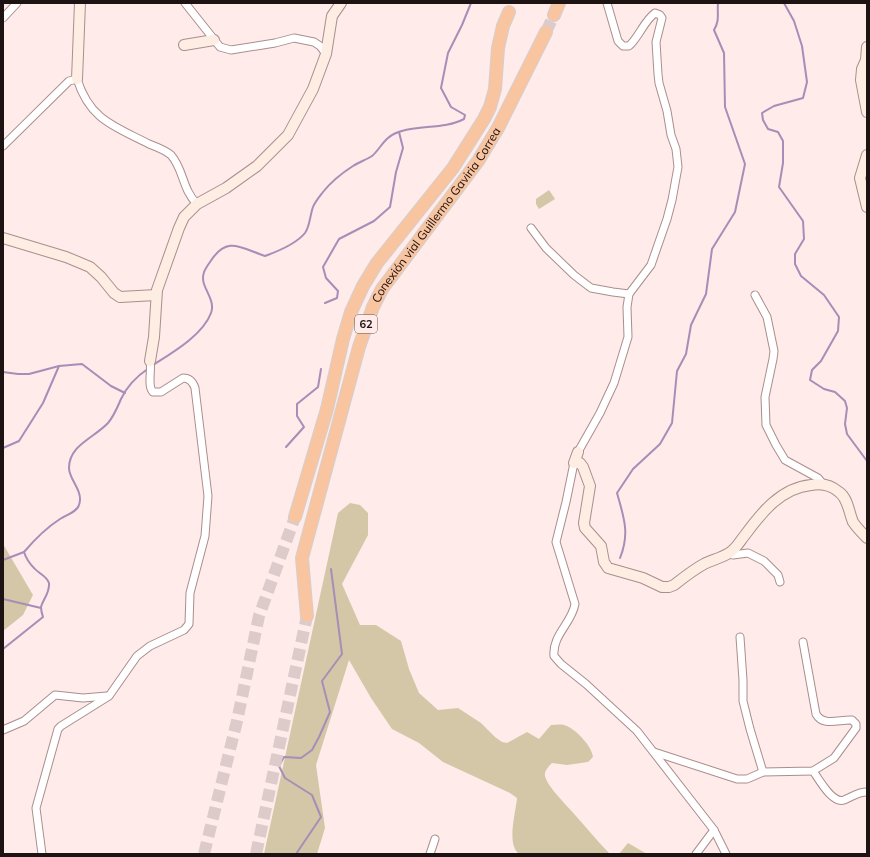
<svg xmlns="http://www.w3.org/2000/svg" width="870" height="857" font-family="Mulish,sans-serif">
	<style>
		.green { fill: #d4c7a8 }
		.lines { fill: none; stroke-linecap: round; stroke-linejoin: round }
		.stream { stroke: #a88db6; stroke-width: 2 }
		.highway-tunnel { stroke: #dccbca; stroke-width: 12; stroke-dasharray: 12 6; stroke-linecap: butt }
		.street-casing { stroke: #aa8e8d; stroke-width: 9 }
		.secondary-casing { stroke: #aa8e8d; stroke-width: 12 }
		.highway-casing { stroke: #d2d0d0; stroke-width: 14 }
		.street { stroke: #fff; stroke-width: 7 }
		.secondary { stroke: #fdede2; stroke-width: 10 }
		.highway { stroke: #f9c4a0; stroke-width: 12 }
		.labels { text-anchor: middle; stroke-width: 4; stroke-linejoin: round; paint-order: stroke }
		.shield { fill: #feebea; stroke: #605453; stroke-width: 1 }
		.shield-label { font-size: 11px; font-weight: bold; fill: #1d1312 }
		.street-label { font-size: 12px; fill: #1d1312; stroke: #feebea }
	</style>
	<rect width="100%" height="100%" fill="#feebea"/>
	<!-- green -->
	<g class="green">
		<polygon points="549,190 555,199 539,209 536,204 536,199"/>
		<path d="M350,503L360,505L368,513V535L342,584L360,625H376L401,641L409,669L419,693L438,710L458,708L481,723L495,737L502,742L507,743L527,732L539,739L551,725C555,725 560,724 564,725C575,728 592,746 593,757L588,762L567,765L552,763C549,766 544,771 545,776C548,788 567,805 575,815C587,828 598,842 610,854H519C506,844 516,812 517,798L510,793L443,762L419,743L392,729L371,698L349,660L316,765L325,828L317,854H264L338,513Z"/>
		<polygon points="3,544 33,595 23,615 3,631"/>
		<polygon points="628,843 647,854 619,854"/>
	</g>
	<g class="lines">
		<!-- stream -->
		<g class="stream">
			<polyline points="784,3 794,21 802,46 807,82 803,98 774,106 762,113 763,120 768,129 778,132 783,141 783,163 779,187 803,221 804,239 795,254 795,264 801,276 824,295 839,317 838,331 821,361 812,370 810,380 824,389 835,392 845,401 847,408 845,424 847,434 867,461"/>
			<polyline points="325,303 337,298 338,291 326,278 323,267 339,239 374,221 390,207 396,172 403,148 399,132"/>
			<path d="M153,365C172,353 203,335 211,313C215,303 207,293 204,284C201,275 205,269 210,262C227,235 241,248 265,256C276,252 297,243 305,233C310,226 310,215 313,207C315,202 320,196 323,192C331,182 342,173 353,166C359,162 366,160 372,156C378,151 382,143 388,138C405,123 442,131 464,119L465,115L451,107L441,88L448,53L462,25L471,3"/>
			<polyline points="3,372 18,374 29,374 59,366 82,364 111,386 125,393"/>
			<polyline points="286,447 304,427 297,416 297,404 318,387 321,369"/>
			<polyline points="3,448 19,441 43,403 59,366"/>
			<path d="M620,558C630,533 624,518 617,493L633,469L660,444L672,423L677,371L686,354L691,325L706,294L712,249L735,212L745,164L725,107L724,53L714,30C720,20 717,14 718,3"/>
			<polyline points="3,560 24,552"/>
			<polyline points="3,599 41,608"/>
			<path d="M3,649L43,617C42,614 41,610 41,607C43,599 50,593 49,583C47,576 38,573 34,568C29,563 26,558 24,552C35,539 46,528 60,519C66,515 77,512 79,505C84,491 69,480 69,468C69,445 94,438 108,423C114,416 117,408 121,399C127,386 137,376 149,368"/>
			<polyline points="296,854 321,817 312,795 285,778 279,766 284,757 301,758 312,750 319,737 330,712 322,681 342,654 331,569"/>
		</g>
		<!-- highway-tunnel -->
		<g class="highway-tunnel">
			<polyline points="546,32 554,15"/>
			<polyline points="204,854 237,721 259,616 295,517"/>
			<polyline points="256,854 307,616"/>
		</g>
		<defs>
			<g id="street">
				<polyline points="185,3 220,47 231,50 275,43 294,38 314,42 320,46 326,54"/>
				<polyline points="3,18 17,3"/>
				<path d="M3,146L69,81L77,79C90,120 114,126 149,144C157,147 165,150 171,155C184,170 182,189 197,204"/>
				<polyline points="531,228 546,248 574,275 591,288 613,292 629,294"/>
				<polyline points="755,295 767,317 774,351 773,359 765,397 766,425 776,445 785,460 818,478 823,484"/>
				<path d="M578,452L600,413L614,383L628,337L627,307L629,294L651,265L667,219L672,200L678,167L676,149L671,135L667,111L659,83L658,74L656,42L662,18L660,15L655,13C644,21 639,37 629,46H623L618,41L607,3"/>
				<path d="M574,463L566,502L556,542L575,604C572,623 552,635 554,656L561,664L586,684L637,731L714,830L726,854"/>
				<polyline points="729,553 733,555 748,553 764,561 778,575 780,582"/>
				<polyline points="740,637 743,680 743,701 750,729 763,772"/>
				<polyline points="3,730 24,721 55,695 83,698 107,696"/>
				<path d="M654,752L737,779H747L763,772L813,771L834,758L856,728V724L852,720C840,719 823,727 816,714L803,642"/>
				<path d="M813,771C819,779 832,804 844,800C852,797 857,792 867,792"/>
				<path d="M42,854L36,808L58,729L61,726L109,696L137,656L150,646L184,630L189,624L190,593L205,536L208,496L195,388C193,382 190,378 183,378L161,392H153C147,386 152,370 150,361"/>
				<polyline points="430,854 435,839"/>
				<polyline points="696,854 714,830"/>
			</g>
			<g id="secondary">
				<polyline points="184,45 214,40"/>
				<polyline points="867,47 866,60 862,69 861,80 867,112"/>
				<polyline points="77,79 80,3"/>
				<polyline points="867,155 860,178 867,207"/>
				<polyline points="3,238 66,257 90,267 101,277 114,293 120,297 156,295"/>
				<polyline points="150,361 154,337 157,290 179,228 184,217 197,204 226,188 257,166 288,135 313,89 326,54 332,16 341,3"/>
				<path d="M578,452L574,463H580L583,467L590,486L584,523L585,528L601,546L604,562L608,568L643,578L662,587H669L674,585C683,578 693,570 704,564C712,560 721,558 729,553C736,549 740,541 745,535C762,512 781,488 811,485C821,483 831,485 839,492C848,498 849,513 853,522C857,528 862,533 867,538"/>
			</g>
			<g id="highway">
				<polyline points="554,15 559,3"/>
				<polyline points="295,517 327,409 343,339 351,312 363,286 377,263 453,168 484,119 490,107 495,89 498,48 503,26 509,12"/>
				<path id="s1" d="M307,616L302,558L359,347L373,307L382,289L478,161L498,128L546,32"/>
			</g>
		</defs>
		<!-- street casing -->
		<use href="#street" class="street-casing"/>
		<!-- secondary casing -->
		<use href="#secondary" class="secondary-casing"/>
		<!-- highway casing -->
		<use href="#highway" class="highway-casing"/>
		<!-- street -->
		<use href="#street" class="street"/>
		<!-- secondary -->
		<use href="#secondary" class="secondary"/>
		<!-- highway -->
		<use href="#highway" class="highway"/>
	</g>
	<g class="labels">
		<!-- shield labels -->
		<rect class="shield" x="355" y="315" width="22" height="18" rx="3"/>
		<g class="shield-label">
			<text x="366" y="328">62</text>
		</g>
		<!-- street labels -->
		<g class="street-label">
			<text dy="4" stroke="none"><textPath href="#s1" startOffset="431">Conexión vial Guillermo Gaviria Correa</textPath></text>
		</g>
	</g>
	<!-- border -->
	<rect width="870" height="857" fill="none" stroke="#1d1312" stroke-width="8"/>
</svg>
